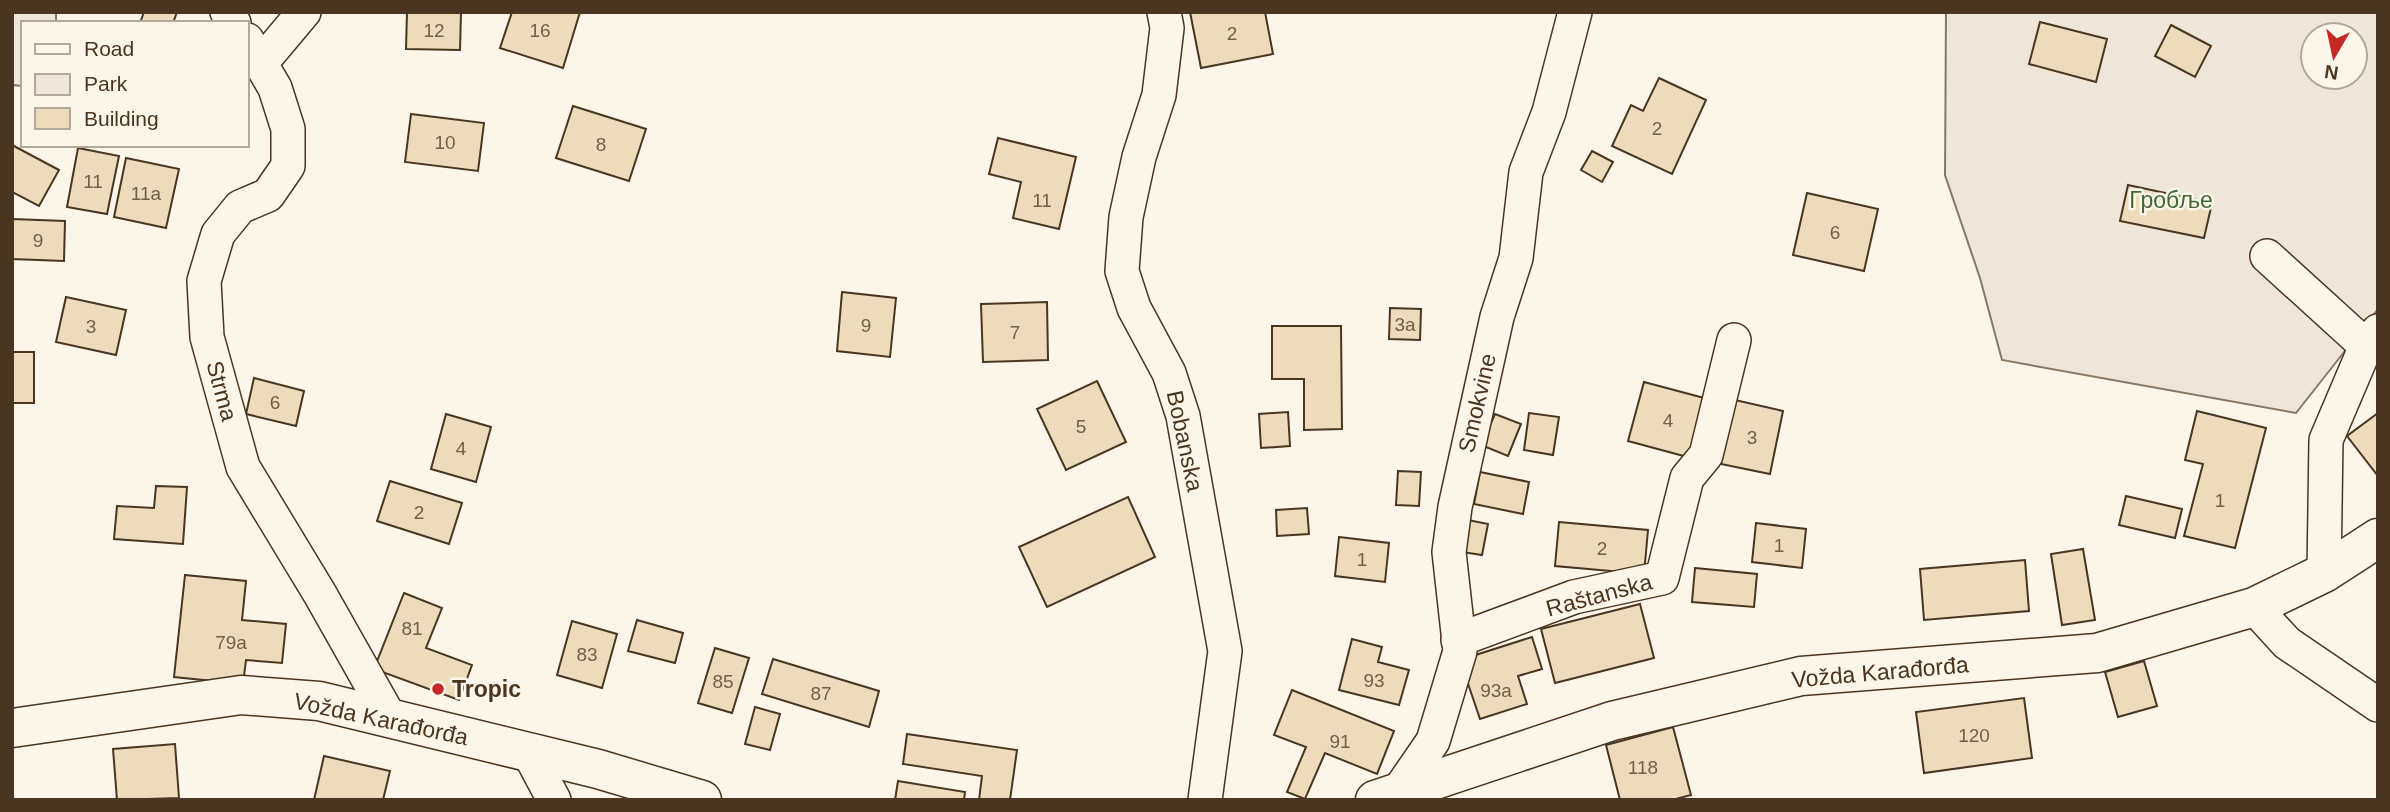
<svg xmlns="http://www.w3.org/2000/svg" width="2390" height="812" font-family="Arial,sans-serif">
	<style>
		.green { fill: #ede6d9; stroke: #887966; stroke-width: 2; fill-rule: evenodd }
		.building { fill: #ecdcbc; stroke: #4a3520; stroke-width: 2 }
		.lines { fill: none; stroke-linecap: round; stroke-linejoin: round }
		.minor-casing { stroke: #4a3520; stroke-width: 36 }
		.tertiary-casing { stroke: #4a3520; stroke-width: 41 }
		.minor { stroke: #fbf6e9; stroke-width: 33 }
		.tertiary { stroke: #fbf6e9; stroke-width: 38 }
		.poi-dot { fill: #c62828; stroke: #fbf6e9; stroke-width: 2.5 }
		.labels { text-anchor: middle; stroke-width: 5; stroke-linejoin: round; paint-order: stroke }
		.number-label { font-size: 19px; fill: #725f47 }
		.park-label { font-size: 23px; fill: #436837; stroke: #fbf6e9 }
		.street-label { font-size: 23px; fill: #4a3520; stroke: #fbf6e9 }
		.poi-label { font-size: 23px; font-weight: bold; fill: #4a3520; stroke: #fbf6e9; text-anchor: start }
	</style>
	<rect width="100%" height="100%" fill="#fbf6e9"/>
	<!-- green -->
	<g class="green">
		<polygon points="12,12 56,12 56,23 23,23 23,86 12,85"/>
		<path d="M1946,12H2378V309L2296,413L2002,360L1980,278L1945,175ZM2313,35H2355V77H2313Z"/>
	</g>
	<!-- building -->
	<g class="building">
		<polygon points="144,12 177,12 173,23 140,23"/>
		<polygon points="407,12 461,12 460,50 406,49"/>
		<polygon points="512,12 580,12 563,68 500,48"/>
		<polygon points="1190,12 1265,12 1273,54 1201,68"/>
		<polygon points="2040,22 2107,39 2096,82 2029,64"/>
		<polygon points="2171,25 2211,46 2195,77 2155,56"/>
		<polygon points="1659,78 1706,100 1672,174 1612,146 1631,105 1643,111"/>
		<polygon points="573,106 646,129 629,181 556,158"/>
		<polygon points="411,114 484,123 478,171 405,162"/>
		<polygon points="998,138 1076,157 1059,229 1013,218 1021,182 989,174"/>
		<polygon points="12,145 59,170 39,206 12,192"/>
		<polygon points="78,148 119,156 107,214 67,207"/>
		<polygon points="1592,151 1613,162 1602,182 1581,170"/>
		<polygon points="126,158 179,169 166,228 114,217"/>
		<polygon points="2128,185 2212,203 2204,238 2120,221"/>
		<polygon points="1807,193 1878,209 1864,271 1793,255"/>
		<polygon points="12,219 65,221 64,261 12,259"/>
		<polygon points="842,292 896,298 890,357 837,351"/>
		<polygon points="66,297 126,310 116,355 56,342"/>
		<polygon points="1047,302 1048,360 983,362 981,304"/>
		<polygon points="1390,308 1421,309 1420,340 1389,339"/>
		<polygon points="1272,326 1341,326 1342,429 1304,430 1304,379 1272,379"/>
		<rect x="12" y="352" width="22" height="51"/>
		<polygon points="254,378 304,391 296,426 246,414"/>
		<polygon points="1097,381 1126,442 1066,470 1037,409"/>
		<polygon points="1644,382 1708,399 1691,458 1628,441"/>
		<polygon points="1735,400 1783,411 1770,474 1721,464"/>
		<polygon points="2197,411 2266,428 2235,548 2184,536 2203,464 2185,460"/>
		<polygon points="1288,412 1290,446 1261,448 1259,414"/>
		<polygon points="1529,413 1559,417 1553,455 1524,450"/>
		<polygon points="2378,413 2378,476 2347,436"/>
		<polygon points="446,414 491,427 476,482 431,469"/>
		<polygon points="1495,414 1521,424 1508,456 1481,445"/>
		<polygon points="1398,471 1421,472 1419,506 1396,505"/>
		<polygon points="1480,472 1529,482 1523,514 1474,504"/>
		<polygon points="390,481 462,503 449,544 377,521"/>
		<polygon points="156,486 187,487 183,544 114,539 117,506 154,508"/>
		<polygon points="2126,496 2182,509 2175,538 2119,525"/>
		<polygon points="1128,497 1155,557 1047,607 1019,547"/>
		<polygon points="1307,508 1309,534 1277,536 1276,510"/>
		<polygon points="1468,520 1488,524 1482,555 1462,552"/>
		<polygon points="1559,522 1648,530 1644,574 1555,566"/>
		<polygon points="1756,523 1806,529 1802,568 1752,562"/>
		<polygon points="1339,537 1389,543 1385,582 1335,576"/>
		<polygon points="2083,549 2095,620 2062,625 2051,554"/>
		<polygon points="2025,560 2029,611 1924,620 1920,569"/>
		<polygon points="1695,568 1757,574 1754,607 1692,602"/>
		<polygon points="185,575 246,581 242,620 286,624 282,663 246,660 243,684 174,677"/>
		<polygon points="404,593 442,608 426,648 472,665 459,700 374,669"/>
		<polygon points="1640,604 1654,658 1555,683 1541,629"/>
		<polygon points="637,620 683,633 675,663 628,651"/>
		<polygon points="572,621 617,634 602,688 557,675"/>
		<polygon points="1532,637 1542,669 1518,676 1527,704 1480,719 1460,660"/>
		<polygon points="1352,639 1382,647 1378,662 1409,670 1399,705 1339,690"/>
		<polygon points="715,648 749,658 732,713 698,703"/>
		<polygon points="773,659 879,691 869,727 762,694"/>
		<polygon points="2144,661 2157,706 2118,717 2105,672"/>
		<polygon points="1292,690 1394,731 1377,774 1325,753 1305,799 1287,792 1306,747 1274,735"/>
		<polygon points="2024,698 2032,758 1924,773 1916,712"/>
		<polygon points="755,707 780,714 770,750 745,744"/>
		<polygon points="1673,727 1691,795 1672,800 1620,800 1606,745"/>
		<polygon points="907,734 1017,750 1010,800 979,800 982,776 903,764"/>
		<polygon points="175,744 179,798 117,800 113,749"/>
		<polygon points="324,756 390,771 383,800 314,800"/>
		<polygon points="898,781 965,792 964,800 895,800"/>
	</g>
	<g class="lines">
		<defs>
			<g id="minor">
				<polyline points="227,12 234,23"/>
				<polyline points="1164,12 1167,28 1159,95 1139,157 1126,217 1122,271 1134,308 1169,373 1183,416 1225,651 1205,800"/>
				<polyline points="247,40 275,88 288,129 288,166 268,195 240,207 218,234 204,281 207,337 243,467 320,594 390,718"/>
				<polyline points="262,62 304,12"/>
				<polyline points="2267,256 2366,346"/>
				<polyline points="2324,573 2326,440 2366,346 2378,331"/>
				<polyline points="2254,607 2287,643 2378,705"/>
				<polyline points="1458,640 1574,597 1662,578 1687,478 1706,455 1734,340"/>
				<polyline points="528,751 554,800"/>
				<polyline points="1400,789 1433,741 1460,651 1449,552 1455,507 1497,317 1516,258 1526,172 1549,112 1575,12"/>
			</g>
			<g id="tertiary">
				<polyline points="12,728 241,695 319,701 598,769 702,800"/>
				<polyline points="1375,800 1612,721 1801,676 2097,653 2254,607 2324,573 2378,538"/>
			</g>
		</defs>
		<!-- minor casing -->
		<use href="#minor" class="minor-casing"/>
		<!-- tertiary casing -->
		<use href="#tertiary" class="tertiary-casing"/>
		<!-- minor -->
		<use href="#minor" class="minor"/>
		<!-- tertiary -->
		<use href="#tertiary" class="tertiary"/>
	</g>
	<!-- markers -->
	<circle class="poi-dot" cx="438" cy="689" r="7"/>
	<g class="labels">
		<!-- number labels -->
		<g class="number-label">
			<text x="434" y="37">12</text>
			<text x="540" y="37">16</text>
			<text x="1232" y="40">2</text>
			<text x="1657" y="135">2</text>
			<text x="445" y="149">10</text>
			<text x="601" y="151">8</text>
			<text x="93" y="188">11</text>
			<text x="146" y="200">11a</text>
			<text x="1042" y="207">11</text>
			<text x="1835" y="239">6</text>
			<text x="38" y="247">9</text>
			<text x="1405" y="331">3a</text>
			<text x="866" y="332">9</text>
			<text x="91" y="333">3</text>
			<text x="1015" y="339">7</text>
			<text x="275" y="409">6</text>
			<text x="1668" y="427">4</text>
			<text x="1081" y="433">5</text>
			<text x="1752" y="444">3</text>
			<text x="461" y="455">4</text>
			<text x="2220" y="507">1</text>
			<text x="419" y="519">2</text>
			<text x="1779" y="552">1</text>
			<text x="1602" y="555">2</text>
			<text x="1362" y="566">1</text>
			<text x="412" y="635">81</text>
			<text x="231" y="649">79a</text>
			<text x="587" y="661">83</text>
			<text x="1374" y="687">93</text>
			<text x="723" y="688">85</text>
			<text x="1496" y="697">93a</text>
			<text x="821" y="700">87</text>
			<text x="1974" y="742">120</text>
			<text x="1340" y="748">91</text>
			<text x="1643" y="774">118</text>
		</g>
		<!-- park labels -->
		<g class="park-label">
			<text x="2171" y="208">Гробље</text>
		</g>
		<!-- street labels -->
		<g class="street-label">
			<text transform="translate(222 391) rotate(75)" y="8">Strma</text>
			<text transform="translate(1477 403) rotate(-77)" y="8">Smokvine</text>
			<text transform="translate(1185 441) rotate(78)" y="8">Bobanska</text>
			<text transform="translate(1599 595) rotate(-15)" y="8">Raštanska</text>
			<text transform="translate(1880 672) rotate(-5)" y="8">Vožda Karađorđa</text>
			<text transform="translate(381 719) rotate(12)" y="8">Vožda Karađorđa</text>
		</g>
		<!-- poi labels -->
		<g class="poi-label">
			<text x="452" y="697">Tropic</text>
		</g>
	</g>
	<!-- border -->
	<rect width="2390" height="812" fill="none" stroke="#4a3520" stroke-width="28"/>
	<!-- legend -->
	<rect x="21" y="21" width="228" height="126" fill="#fbf6e9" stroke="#b4a999" stroke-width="2"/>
	<rect x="35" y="44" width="35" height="10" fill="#fbf6e9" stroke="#b4a999" stroke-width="2"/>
	<text x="84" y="56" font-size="21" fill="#4a3520">Road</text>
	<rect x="35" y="74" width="35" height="21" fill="#ede6d9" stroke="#b4a999" stroke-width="2"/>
	<text x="84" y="91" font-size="21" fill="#4a3520">Park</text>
	<rect x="35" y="108" width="35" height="21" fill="#ecdcbc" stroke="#b4a999" stroke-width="2"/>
	<text x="84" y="126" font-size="21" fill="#4a3520">Building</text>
	<!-- north arrow -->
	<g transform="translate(2334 56) rotate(189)"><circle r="33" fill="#fbf6e9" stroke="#b4a999" stroke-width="2"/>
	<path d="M0-5L12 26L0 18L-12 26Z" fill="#c62828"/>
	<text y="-10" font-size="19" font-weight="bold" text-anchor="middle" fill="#4a3520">N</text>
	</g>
</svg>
